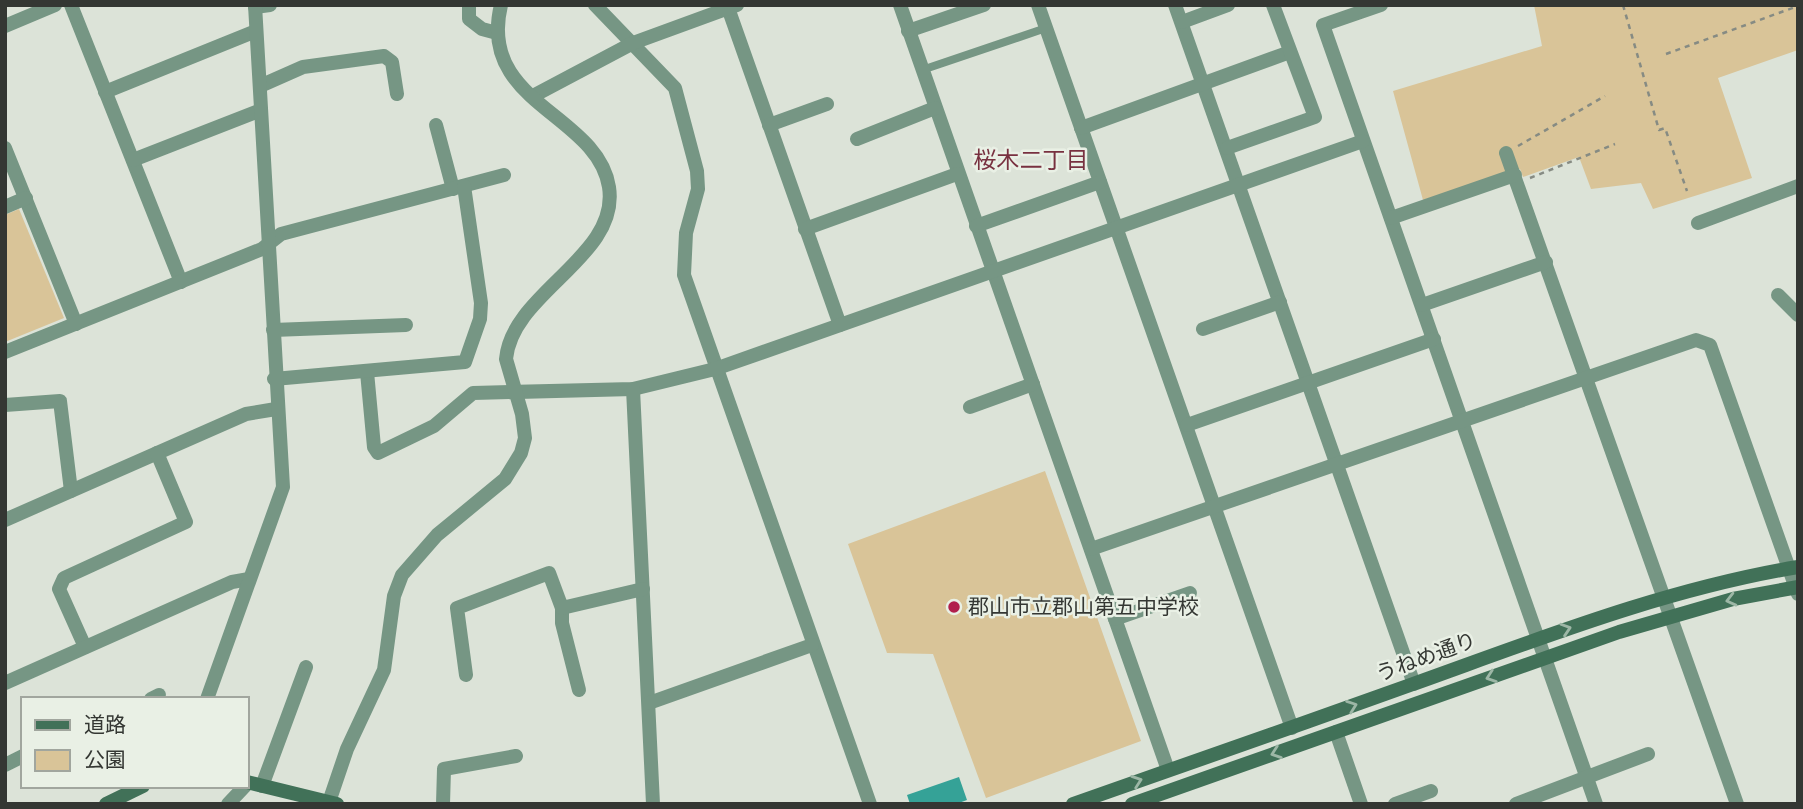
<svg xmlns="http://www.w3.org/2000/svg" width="1803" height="809" font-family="'Fira Sans Condensed','Noto Sans JP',sans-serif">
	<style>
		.green { fill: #d9c498 }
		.water { fill: #35a297 }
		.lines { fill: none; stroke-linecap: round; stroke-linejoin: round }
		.path { stroke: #868b83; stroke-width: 2.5; stroke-dasharray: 5 5; stroke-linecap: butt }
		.lane { stroke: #769684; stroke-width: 8 }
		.street { stroke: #769684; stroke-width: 14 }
		.secondary { stroke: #417158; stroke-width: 14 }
		.oneway { stroke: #9db7a6 }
		.poi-dot { fill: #b11f4c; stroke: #e9f0e5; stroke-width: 2.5 }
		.labels { text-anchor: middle; stroke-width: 5; stroke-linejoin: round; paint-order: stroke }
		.poi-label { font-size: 21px; fill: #343733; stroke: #e9f0e5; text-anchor: start }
		.street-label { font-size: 21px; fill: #343733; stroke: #e9f0e5 }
		.neighbourhood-label { font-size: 23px; fill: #783140; stroke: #e9f0e5 }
	</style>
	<rect width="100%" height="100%" fill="#dce3d8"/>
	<!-- green -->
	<g class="green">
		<polygon points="1534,5 1798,5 1798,50 1718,78 1752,178 1653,209 1641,183 1591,189 1579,157 1523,177 1520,169 1423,200 1393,91 1542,46"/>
		<polygon points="19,209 64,318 5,342 5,215"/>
		<polygon points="1045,471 1141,741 986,798 933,654 887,653 848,544"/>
	</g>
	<!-- water -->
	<polygon class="water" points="959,777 967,800 956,804 910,804 907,795"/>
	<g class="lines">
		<!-- path -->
		<g class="path">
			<polyline points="1623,5 1659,130 1665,128 1687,191"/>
			<polyline points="1666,54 1798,6"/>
			<polyline points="1518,146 1605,96"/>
			<polyline points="1530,178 1615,144"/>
		</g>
		<!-- lane -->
		<polyline class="lane" points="922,70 1046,28"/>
		<!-- street -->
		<g class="street">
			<polyline points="71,5 181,282"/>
			<polyline points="469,5 469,19 482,29 497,33"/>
			<polyline points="595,5 675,88 697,171 698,189 686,233 684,275 870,804"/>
			<polyline points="727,5 840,325"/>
			<polyline points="900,5 1168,770"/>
			<polyline points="1038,5 1292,728"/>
			<polyline points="1175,5 1414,684"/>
			<polyline points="1381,5 1323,25 1596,804"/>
			<polyline points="255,7 270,5"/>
			<polyline points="1182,22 1228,5"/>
			<polyline points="5,26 55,5"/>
			<polyline points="908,31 984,5"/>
			<polyline points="260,86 303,67 384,56 392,62 397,94"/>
			<polyline points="105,92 256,31"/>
			<polyline points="533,96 633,43 737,5"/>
			<polyline points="436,125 453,189"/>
			<polyline points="769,125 827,104"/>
			<polyline points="1081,128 1290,52"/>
			<polyline points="857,139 935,108"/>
			<polyline points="5,148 76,324"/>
			<polyline points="1227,148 1315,117 1273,5"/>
			<polyline points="1506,153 1737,804"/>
			<polyline points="133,160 261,110"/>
			<polyline points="5,207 26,198"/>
			<polyline points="1391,218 1515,175"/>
			<polyline points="1698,223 1798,186"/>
			<polyline points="976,226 1100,182"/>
			<polyline points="805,229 957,174"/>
			<polyline points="1778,295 1798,315"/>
			<polyline points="1422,305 1546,262"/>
			<polyline points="1203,329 1280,302"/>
			<polyline points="273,330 406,325"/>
			<polyline points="5,352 262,249 281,234 504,175"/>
			<polyline points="367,372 374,447 378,453 434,426 473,393 633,389 715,369 1363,141"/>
			<polyline points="274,379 465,362 480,319 481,303 464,186"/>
			<polyline points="633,389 653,804"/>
			<polyline points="5,405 60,401 71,491"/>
			<polyline points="970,407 1033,384"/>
			<polyline points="1187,425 1434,339"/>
			<polyline points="5,520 246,414 276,409"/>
			<polyline points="1091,549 1696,340 1710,345 1798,594"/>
			<polyline points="562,608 562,623 579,690"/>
			<polyline points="1115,619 1190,593"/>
			<polyline points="85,647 59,589 64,578 186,522 157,453"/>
			<polyline points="466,675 457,608 549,573 562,608 643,589"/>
			<polyline points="5,683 232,582 249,579"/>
			<polyline points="151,699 159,695"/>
			<polyline points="207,699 283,487 255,5"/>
			<polyline points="649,703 812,645"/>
			<polyline points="1336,732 1361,804"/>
			<polyline points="5,765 23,756"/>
			<polyline points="262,786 306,667"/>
			<path d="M329,802L347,749L384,670L394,596L402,575L437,535L505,479L521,453L525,438L522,414L506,359C512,292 620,257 609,187C597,113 477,104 501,5"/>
			<polyline points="228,804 245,786"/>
			<polyline points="443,804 444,769 516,756"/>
			<polyline points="1395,804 1431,791"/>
			<polyline points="1516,804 1648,754"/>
		</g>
		<!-- secondary -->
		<g class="secondary">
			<polyline points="247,782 337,804"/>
			<polyline points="106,804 143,786"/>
			<path d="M1073,804C1186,764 1300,725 1413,684C1539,639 1665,589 1798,567"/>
			<polyline points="1132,804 1619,632 1733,599 1798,587"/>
		</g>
	</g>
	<!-- one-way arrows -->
	<defs><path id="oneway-chevron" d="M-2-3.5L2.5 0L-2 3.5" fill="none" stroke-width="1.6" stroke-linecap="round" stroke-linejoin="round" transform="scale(1.75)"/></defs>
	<g class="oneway">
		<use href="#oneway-chevron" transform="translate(1731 600) rotate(166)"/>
		<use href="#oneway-chevron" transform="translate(1566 629) rotate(-18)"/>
		<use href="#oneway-chevron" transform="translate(1491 677) rotate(161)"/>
		<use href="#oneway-chevron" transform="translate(1352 706) rotate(-20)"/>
		<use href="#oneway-chevron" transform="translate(1276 753) rotate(161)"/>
		<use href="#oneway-chevron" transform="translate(1137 781) rotate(-19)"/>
	</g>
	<!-- markers -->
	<circle class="poi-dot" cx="954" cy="607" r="7"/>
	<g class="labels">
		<!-- poi labels -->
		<g class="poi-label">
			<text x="968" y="614">郡山市立郡山第五中学校</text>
		</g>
		<!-- street labels -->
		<g class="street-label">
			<text transform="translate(1426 657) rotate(-20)" y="7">うねめ通り</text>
		</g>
		<!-- neighbourhood labels -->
		<g class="neighbourhood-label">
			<text x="1031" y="168">桜木二丁目</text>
		</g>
	</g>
	<!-- border -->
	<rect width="1803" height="809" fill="none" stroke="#343733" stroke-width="14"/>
	<!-- legend -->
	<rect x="21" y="697" width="228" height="91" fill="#e9f0e5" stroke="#a1a69e" stroke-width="2"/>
	<rect x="35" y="720" width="35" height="10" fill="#417158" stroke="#a1a69e" stroke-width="2"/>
	<text x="84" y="732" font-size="21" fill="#343733">道路</text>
	<rect x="35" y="750" width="35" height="21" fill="#d9c498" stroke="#a1a69e" stroke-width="2"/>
	<text x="84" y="767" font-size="21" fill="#343733">公園</text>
</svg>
